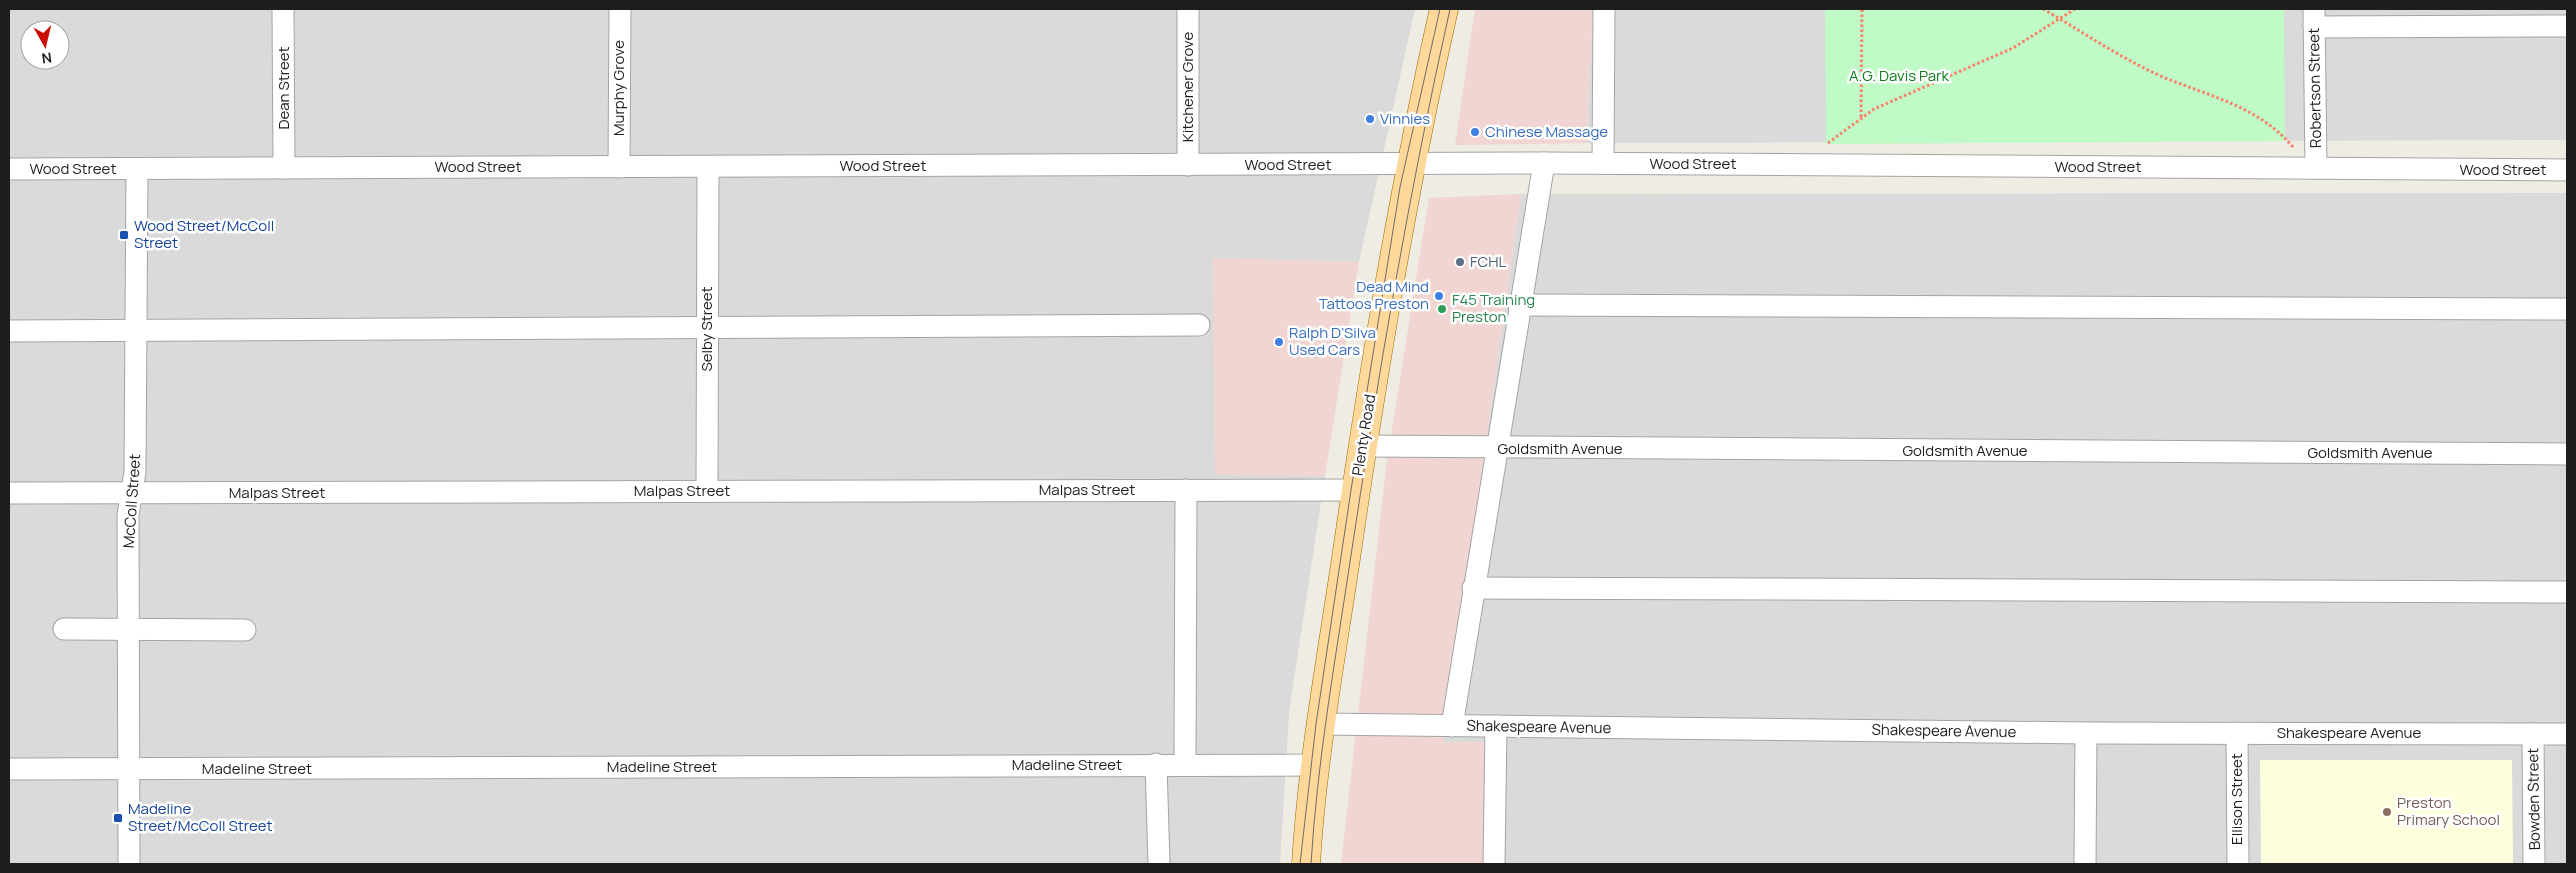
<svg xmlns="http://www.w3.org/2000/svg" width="2576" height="873" font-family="Manrope,sans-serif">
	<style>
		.residential { fill: #dbdada; fill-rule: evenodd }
		.commercial { fill: #f0d5d2 }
		.education { fill: #fdffdc }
		.park { fill: #bffac7 }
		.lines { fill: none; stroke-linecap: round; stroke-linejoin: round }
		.minor-casing { stroke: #a4a4a4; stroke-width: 23 }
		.major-casing { stroke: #976d00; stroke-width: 29 }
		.path { stroke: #fc7f67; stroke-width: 3; stroke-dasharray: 2.5 2.5; stroke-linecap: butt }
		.minor { stroke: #fff; stroke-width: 21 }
		.major { stroke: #fdd89a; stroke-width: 28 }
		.tram { stroke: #6b6b6b; stroke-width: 1 }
		.shop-dot { fill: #3f7fe0; stroke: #fff; stroke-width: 2 }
		.transit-dot { fill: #1a4fb4; stroke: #fff; stroke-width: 2 }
		.service-dot { fill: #5c6f8a; stroke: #fff; stroke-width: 2 }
		.leisure-dot { fill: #2e9e5b; stroke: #fff; stroke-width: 2 }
		.education-dot { fill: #8d6e63; stroke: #fff; stroke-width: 2 }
		.labels { text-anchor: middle; stroke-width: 5; stroke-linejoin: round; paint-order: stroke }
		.park-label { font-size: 15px; fill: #0a7d1a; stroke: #fff }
		.street-label { font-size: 15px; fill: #1d1d1d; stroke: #fff }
		.shop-label { font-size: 15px; fill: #366cbe; stroke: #fff; text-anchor: start }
		.transit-label { font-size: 15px; fill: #164399; stroke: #fff; text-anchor: start }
		.service-label { font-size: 15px; fill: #4e5e75; stroke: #fff; text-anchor: start }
		.leisure-label { font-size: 15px; fill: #27864d; stroke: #fff; text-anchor: start }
		.education-label { font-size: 15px; fill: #785e54; stroke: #fff; text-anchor: start }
	</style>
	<rect width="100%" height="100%" fill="#efece3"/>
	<!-- residential -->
	<g class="residential">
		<path d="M9,9H1415L1359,262L1214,258L1215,474L1325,476L1289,712L1280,864H9ZM30,30H60V60H30Z"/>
		<polygon points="1593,9 2567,9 2567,140 1586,143"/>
		<polygon points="2567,193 2567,864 1499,864 1443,742 1521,194"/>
	</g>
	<!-- commercial -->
	<g class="commercial">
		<polygon points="1475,9 1593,9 1586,143 1455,145"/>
		<polygon points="1521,194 1443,742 1499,742 1499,864 1341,864 1387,460 1429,198"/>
		<polygon points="1213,258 1359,262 1325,476 1215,475"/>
	</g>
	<!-- education -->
	<polygon class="education" points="2260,760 2512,760 2513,864 2261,864"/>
	<!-- park -->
	<polygon class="park" points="1825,9 2284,9 2285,141 1826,144"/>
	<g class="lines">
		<defs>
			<g id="minor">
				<polyline points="283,9 284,168"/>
				<polyline points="2314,9 2316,168"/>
				<polyline points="2314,27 2567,26"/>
				<polyline points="1603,163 1604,9"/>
				<polyline points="1188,165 1188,9"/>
				<polyline points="619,167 620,9"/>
				<polyline points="9,169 1544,163 2567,170"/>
				<polyline points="1519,305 2567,309"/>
				<polyline points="9,331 1199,325"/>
				<polyline points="1362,446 2567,454"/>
				<polyline points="707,491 708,167"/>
				<polyline points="9,493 1356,490"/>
				<polyline points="1473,588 2567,592"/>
				<polyline points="64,629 245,630"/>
				<polyline points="1321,724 2086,733 2567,734"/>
				<path d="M1452,726C1483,538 1512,350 1544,163"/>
				<polyline points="2237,733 2238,864"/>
				<polyline points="2533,734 2534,864"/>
				<polyline points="1156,764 1159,864"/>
				<polyline points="1185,764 1186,490"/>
				<polyline points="9,769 1316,765"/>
				<polyline points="129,864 128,515 135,472 137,169"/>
				<polyline points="1494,864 1496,726"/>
				<polyline points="2085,864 2086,733"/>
			</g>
			<path id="major" d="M1306,864C1312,762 1331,659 1346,558C1373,373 1403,190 1444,9"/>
		</defs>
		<!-- minor casing -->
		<use href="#minor" class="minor-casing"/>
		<!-- major casing -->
		<use href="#major" class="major-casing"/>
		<!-- path -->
		<g class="path">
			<path d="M2043,9C2083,32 2120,58 2163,77C2211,97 2258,106 2293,147"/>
			<polyline points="1861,117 1862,9"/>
			<polyline points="1828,143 1874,109 2013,48 2075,9"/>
		</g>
		<!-- minor -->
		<use href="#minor" class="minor"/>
		<!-- major -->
		<use href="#major" class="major"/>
		<!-- tram -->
		<g class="tram">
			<polyline points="1300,864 1316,724 1351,490 1400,187 1440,9"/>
			<path d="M1311,864C1317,763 1335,662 1350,562C1378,376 1409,192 1450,9"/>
		</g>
	</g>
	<!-- markers -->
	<g class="shop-dot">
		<circle cx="1370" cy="119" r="5"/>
		<circle cx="1475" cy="132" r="5"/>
		<circle cx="1439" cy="296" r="5"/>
		<circle cx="1279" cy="342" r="5"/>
	</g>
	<g class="transit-dot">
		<rect x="119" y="230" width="10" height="10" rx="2.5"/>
		<rect x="113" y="813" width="10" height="10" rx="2.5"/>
	</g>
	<circle class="service-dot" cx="1460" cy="262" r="5"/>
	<circle class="leisure-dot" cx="1442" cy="309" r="5"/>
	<circle class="education-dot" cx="2387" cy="812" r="5"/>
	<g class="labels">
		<!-- park labels -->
		<g class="park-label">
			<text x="1899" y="81">A.G. Davis Park</text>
		</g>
		<!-- street labels -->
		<g class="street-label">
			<text transform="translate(1188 87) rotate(-90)" y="5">Kitchener Grove</text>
			<text transform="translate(284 88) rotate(-90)" y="5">Dean Street</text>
			<text transform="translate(619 88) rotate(-90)" y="5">Murphy Grove</text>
			<text transform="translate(2315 88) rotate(-91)" y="5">Robertson Street</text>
			<text x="1693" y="169">Wood Street</text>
			<text x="1288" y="170">Wood Street</text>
			<text x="883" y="171">Wood Street</text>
			<text x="478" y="172">Wood Street</text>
			<text x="2098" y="172">Wood Street</text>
			<text x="73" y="174">Wood Street</text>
			<text x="2503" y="175">Wood Street</text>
			<text transform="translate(707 329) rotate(-90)" y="5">Selby Street</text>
			<text transform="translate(1364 435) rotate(-81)" y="5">Plenty Road</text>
			<text x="1560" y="454">Goldsmith Avenue</text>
			<text x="1965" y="456">Goldsmith Avenue</text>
			<text x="2370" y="458">Goldsmith Avenue</text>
			<text x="1087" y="495">Malpas Street</text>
			<text x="682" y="496">Malpas Street</text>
			<text x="277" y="498">Malpas Street</text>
			<text transform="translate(132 501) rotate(-86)" y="5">McColl Street</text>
			<text transform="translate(1539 727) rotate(1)" y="5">Shakespeare Avenue</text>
			<text transform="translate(1944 731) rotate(1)" y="5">Shakespeare Avenue</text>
			<text x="2349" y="738">Shakespeare Avenue</text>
			<text x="1067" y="770">Madeline Street</text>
			<text x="662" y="772">Madeline Street</text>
			<text x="257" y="774">Madeline Street</text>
			<text transform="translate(2237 799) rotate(-90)" y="5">Ellison Street</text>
			<text transform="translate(2534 799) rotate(-91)" y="5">Bowden Street</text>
		</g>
		<!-- shop labels -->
		<g class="shop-label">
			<text x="1380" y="124">Vinnies</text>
			<text x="1485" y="137">Chinese Massage</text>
			<text x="1429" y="292" text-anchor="end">Dead Mind<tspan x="1429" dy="17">Tattoos Preston</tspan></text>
			<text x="1289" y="338">Ralph D'Silva<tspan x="1289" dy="17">Used Cars</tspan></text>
		</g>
		<!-- transit labels -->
		<g class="transit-label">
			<text x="134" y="231">Wood Street/McColl<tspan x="134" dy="17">Street</tspan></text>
			<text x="128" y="814">Madeline<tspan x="128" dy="17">Street/McColl Street</tspan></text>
		</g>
		<!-- service labels -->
		<g class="service-label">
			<text x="1470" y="267">FCHL</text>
		</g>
		<!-- leisure labels -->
		<g class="leisure-label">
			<text x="1452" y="305">F45 Training<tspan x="1452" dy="17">Preston</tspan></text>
		</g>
		<!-- education labels -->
		<g class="education-label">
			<text x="2397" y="808">Preston<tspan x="2397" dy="17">Primary School</tspan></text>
		</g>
	</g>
	<!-- border -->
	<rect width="2576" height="873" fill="none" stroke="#1d1d1d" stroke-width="20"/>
	<!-- north arrow -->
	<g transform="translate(45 45) rotate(172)"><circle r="24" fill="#ffffff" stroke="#a5a5a5"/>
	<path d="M0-4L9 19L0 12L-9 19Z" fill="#cb0c00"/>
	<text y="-8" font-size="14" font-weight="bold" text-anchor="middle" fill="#1d1d1d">N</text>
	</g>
</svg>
